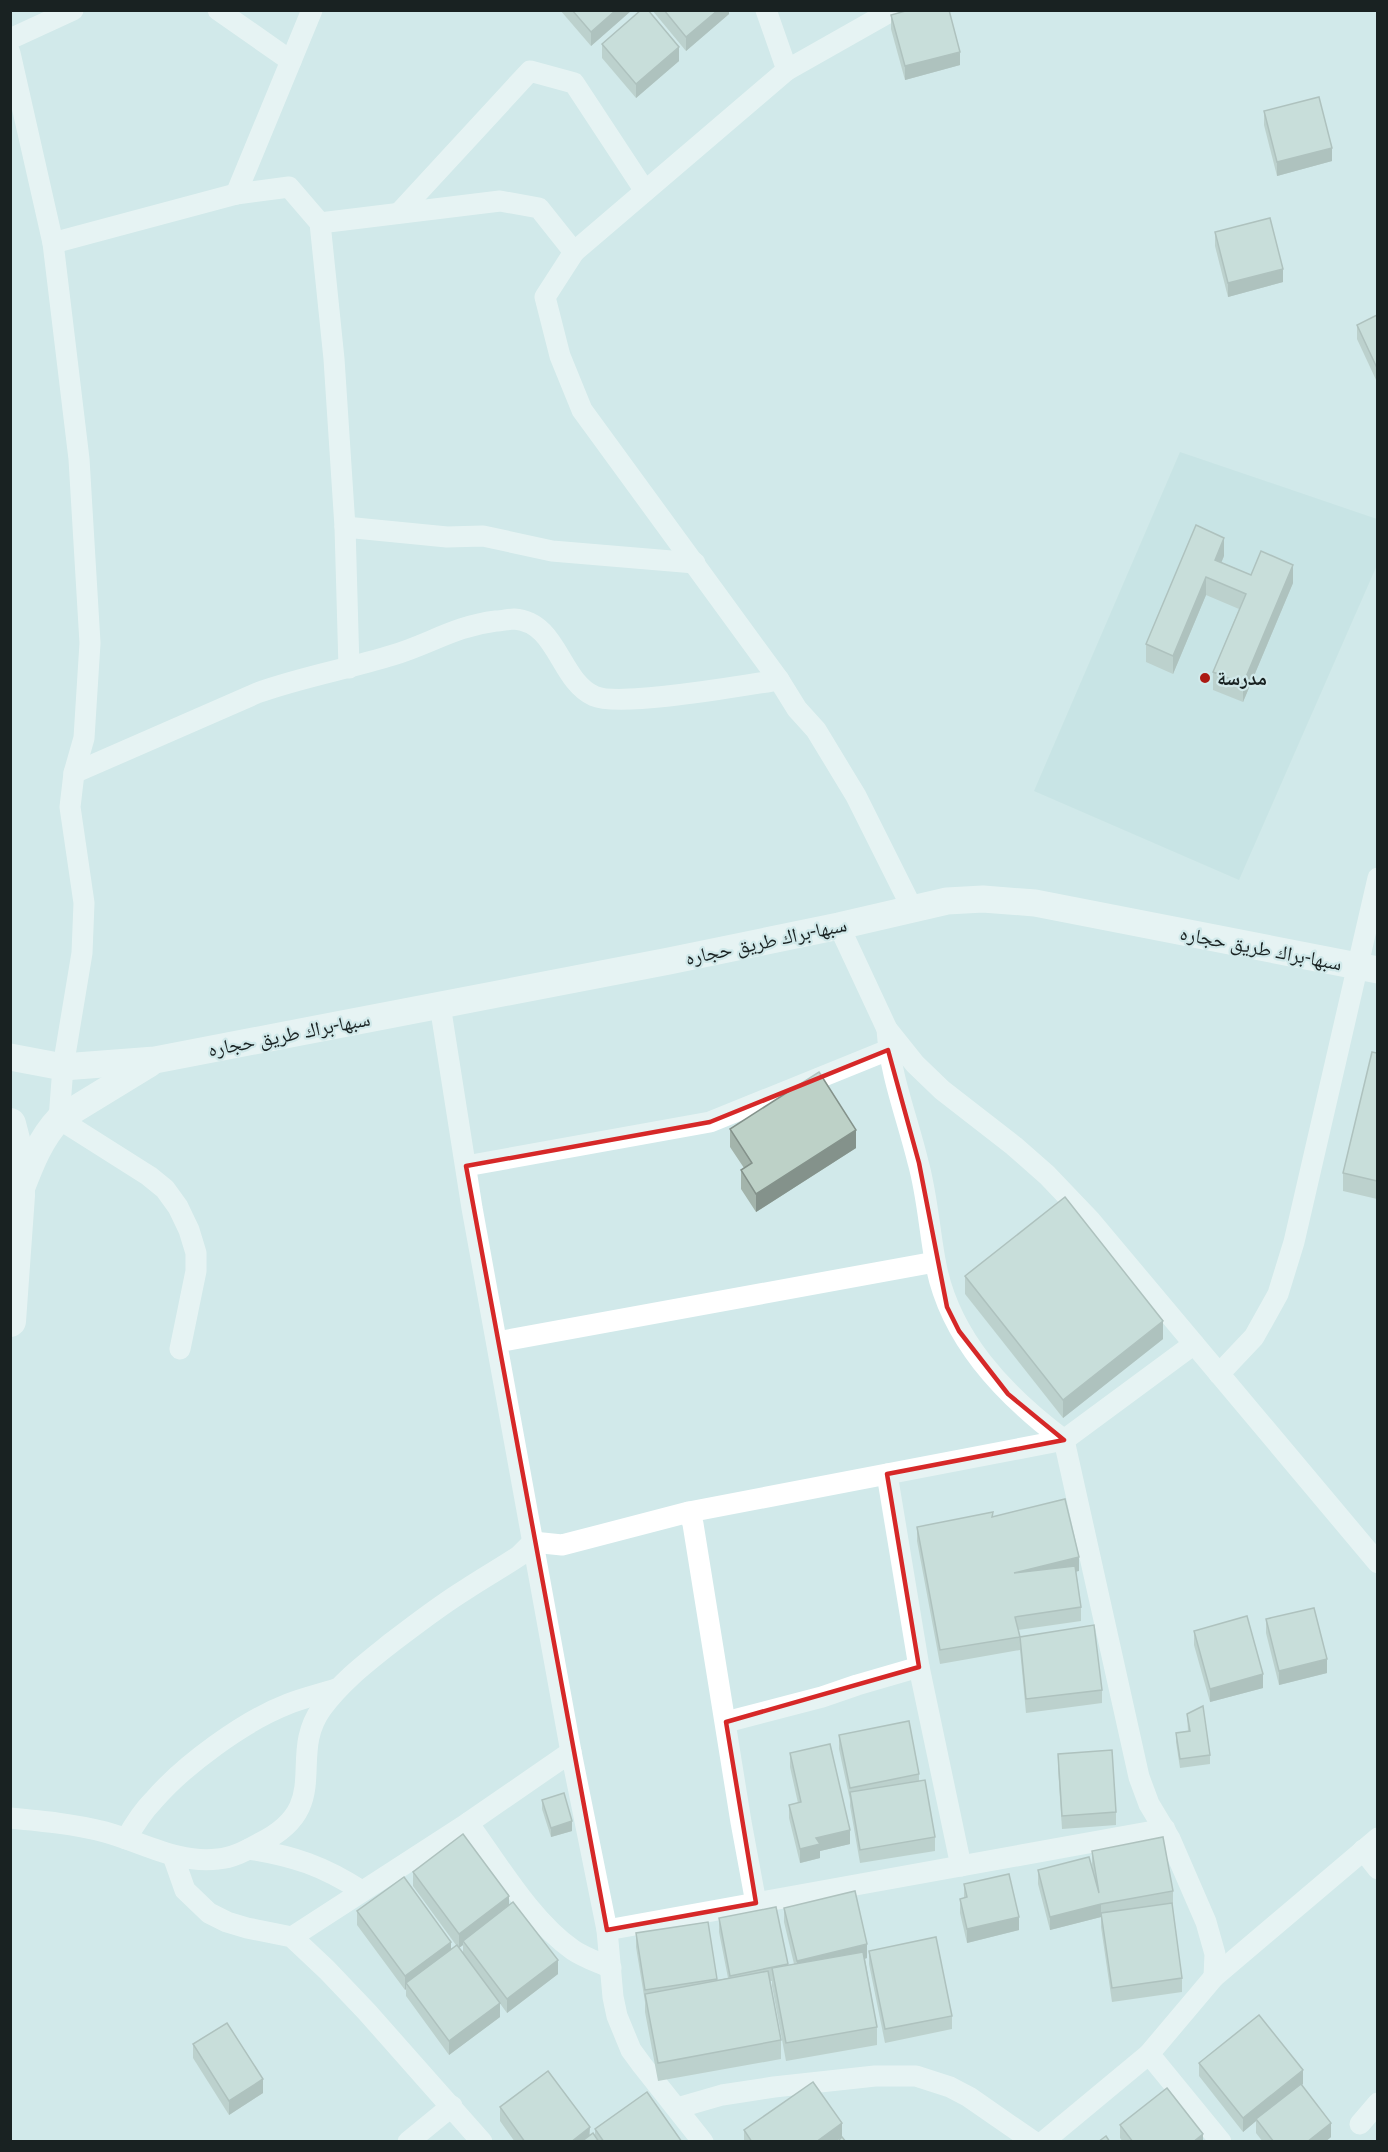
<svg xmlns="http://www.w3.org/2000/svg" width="1388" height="2152" font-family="Roboto,'Noto Naskh Arabic',sans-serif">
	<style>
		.built { fill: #bddee0 }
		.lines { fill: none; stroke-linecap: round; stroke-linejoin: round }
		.minor { stroke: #fff; stroke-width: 21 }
		.major { stroke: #fff; stroke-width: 27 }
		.highway { stroke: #fff; stroke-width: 32 }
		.wall { fill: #a3b4ab; fill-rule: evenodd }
		.shaded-wall { fill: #84928b }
		.building { fill: #bdd1c7; stroke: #84928b; stroke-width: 1.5 }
		.marked { fill: none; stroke: #d62828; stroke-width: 4.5; stroke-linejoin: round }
		.poi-dot { fill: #ab1a13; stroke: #d1e9ea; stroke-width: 2 }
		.labels { text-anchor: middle; stroke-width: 4.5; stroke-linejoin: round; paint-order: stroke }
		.poi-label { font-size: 20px; font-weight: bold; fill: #192222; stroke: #d1e9ea; text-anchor: start }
		.street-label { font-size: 20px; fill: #192222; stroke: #d1e9ea }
	</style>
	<rect width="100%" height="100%" fill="#d1e9ea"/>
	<!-- built -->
	<polygon class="built" points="1180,452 1377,519 1377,565 1239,880 1034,791"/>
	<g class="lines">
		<!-- minor -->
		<g class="minor">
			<polyline points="218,10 291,61"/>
			<polyline points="10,39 73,10"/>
			<polyline points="10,53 53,243 79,459 90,643 84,738 74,773 70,807 84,903 82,953 63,1067 59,1119 149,1176 165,1189 178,1207 189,1230 196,1253 196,1271 180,1349"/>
			<polyline points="787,70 893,10"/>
			<polyline points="236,194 312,10"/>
			<polyline points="399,213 530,71 574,83 645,191"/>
			<polyline points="320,223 500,201 539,208 574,252 545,297 560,356 582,410 779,680"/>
			<polyline points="53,243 236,194 289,187 320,223 334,359 345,527 349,668"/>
			<polyline points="574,252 787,70 766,10"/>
			<polyline points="345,527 447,537 483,536 552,551 695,563"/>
			<path d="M74,773L257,693C301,677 348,669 393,655C430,644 455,626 496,621C502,621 509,619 514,619C558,622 559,680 594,696C620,708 745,685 779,680L797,709L816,730L856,796L912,908"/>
			<polyline points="839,926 887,1029 915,1064 942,1090 1014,1146 1047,1175 1090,1220 1378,1563"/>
			<polyline points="440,1005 472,1208 571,1752 607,1930 613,1997 617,2016 631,2050 642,2065 703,2142"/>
			<path d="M887,1029C890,1075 907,1117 918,1162C927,1194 929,1227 935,1260C948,1337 1004,1395 1064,1440L1139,1777L1149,1804L1170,1839L1206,1922L1215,1954L1214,1977"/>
			<polyline points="466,1166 710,1122 888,1050"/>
			<polyline points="497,1342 935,1262"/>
			<polyline points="1219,1374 1254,1337 1278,1294 1294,1242 1378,878"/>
			<polyline points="887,1474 919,1667 961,1866"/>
			<polyline points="689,1512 693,1524 741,1822 756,1903"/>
			<polyline points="726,1722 822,1697 857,1685 919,1667"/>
			<path d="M10,1818C42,1821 74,1824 105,1832C142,1842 178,1864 218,1859C233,1858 247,1850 260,1843C335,1806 286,1757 322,1708C342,1681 366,1663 391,1643C415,1625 439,1606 465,1590C483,1578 501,1568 519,1556L533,1542L562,1545L689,1512L1064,1440L1194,1344"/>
			<path d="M468,1823C498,1864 531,1921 573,1950C585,1958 598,1962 611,1968"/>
			<path d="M126,1839C134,1825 142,1812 153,1801C184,1765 244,1721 288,1704C303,1698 320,1694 336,1689"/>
			<path d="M249,1849C294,1856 323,1866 362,1891"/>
			<polyline points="1363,1850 1378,1869"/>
			<polyline points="173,1856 185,1890 209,1913 227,1922 247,1928 292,1937 327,1970 367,2012 482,2142"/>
			<polyline points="607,1930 1165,1829"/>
			<polyline points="292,1937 468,1823 571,1752"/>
			<polyline points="677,2108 722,2095 774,2087 875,2076 916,2076 950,2087 969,2097 1034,2142"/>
			<polyline points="1360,2124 1378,2103"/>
			<polyline points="408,2142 452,2106"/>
			<polyline points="1043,2142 1149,2054"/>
			<polyline points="1221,2142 1149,2054 1214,1977 1378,1838"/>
		</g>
		<!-- major -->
		<g class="major">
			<polyline points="10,1057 63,1067 155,1060 669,961 839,926 947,901 983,899 1035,903 1378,970"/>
			<path d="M20,1192C30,1166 40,1139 59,1119L149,1064"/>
		</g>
		<!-- highway -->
		<polyline class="highway" points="10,1124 17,1151 19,1195 10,1321"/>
	</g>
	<!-- wall -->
	<g class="wall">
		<polygon points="560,10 632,10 591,46"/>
		<polygon points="652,10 729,10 729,14 686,51"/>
		<polygon points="891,15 960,65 905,80 891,29"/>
		<polygon points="602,44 679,61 636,98 602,58"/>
		<polygon points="1264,111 1332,161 1277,176 1264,125"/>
		<polygon points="1215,232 1283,282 1228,297 1215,246"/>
		<polygon points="1377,315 1377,382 1357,339 1357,325"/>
		<polygon points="1224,556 1221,562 1251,575 1293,583 1243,702 1213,690 1213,672 1239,609 1206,595 1173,674 1146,662 1146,644"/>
		<polygon points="1377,1053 1377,1199 1343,1191 1343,1173"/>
		<polygon points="730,1129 856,1148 756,1212 741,1189 741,1170 744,1168 730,1147"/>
		<polygon points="965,1276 1163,1339 1063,1418 965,1294"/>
		<polygon points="993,1517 1079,1571 1076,1571 1081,1607 1081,1621 1018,1630 1020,1637 1102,1690 1102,1703 1026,1713 1020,1650 940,1664 917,1541 917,1527"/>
		<polygon points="1266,1619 1327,1673 1279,1685 1266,1633"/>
		<polygon points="1194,1631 1263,1688 1210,1702 1194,1645"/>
		<polygon points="1187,1714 1210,1755 1210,1764 1180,1768 1176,1742 1176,1733 1188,1731"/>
		<polygon points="839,1735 919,1774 919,1780 935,1837 935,1851 860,1863 850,1806 850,1800 839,1749"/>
		<polygon points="790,1753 850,1844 820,1851 820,1858 800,1863 789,1818 789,1805 798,1803 790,1767"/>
		<polygon points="1058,1754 1116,1812 1116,1825 1062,1829 1058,1768"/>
		<polygon points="542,1800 572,1831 551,1837 542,1809"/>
		<polygon points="1092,1851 1173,1891 1173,1905 1172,1905 1182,1978 1182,1992 1112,2002 1101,1927 1101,1917 1050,1930 1038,1884 1038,1870 1093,1874 1092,1864"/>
		<path d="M413,1872L509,1905L558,1974L507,2013L485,1983L500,2017L449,2055L406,1996V1989L405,1990L357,1925V1911L451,1949L456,1945L413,1886ZM463,1945V1953L459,1948Z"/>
		<polygon points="964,1884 1019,1930 967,1943 960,1913 960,1899 964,1898"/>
		<polygon points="784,1908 867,1958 865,1959 877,2027 877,2045 786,2061 772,1986 772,1981 770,1981 781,2040 781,2059 658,2081 645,2012 645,2002 636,1947 636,1933 708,1922 717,1980 728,1978 719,1932 719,1918 788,1964 788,1965 794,1964 784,1922"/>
		<polygon points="869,1951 952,2016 952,2029 885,2043 869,1964"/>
		<polygon points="193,2044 263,2093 229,2115 193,2058"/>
		<polygon points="1199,2063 1303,2084 1301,2085 1331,2137 1325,2142 1263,2142 1256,2133 1256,2121 1243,2132 1199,2076"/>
		<polygon points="500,2107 595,2136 595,2129 682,2142 515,2142 500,2121"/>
		<polygon points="1120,2125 1203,2142 1123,2142 1120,2138"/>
		<polygon points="744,2130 842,2137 835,2142 744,2142"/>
	</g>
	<!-- shaded-wall -->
	<g class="shaded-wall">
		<polygon points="616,10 632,10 591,46 591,32"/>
		<polygon points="718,10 729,10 729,14 686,51 686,37"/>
		<polygon points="679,47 679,61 636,98 636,84"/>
		<polygon points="960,52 960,65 905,80 905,66"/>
		<polygon points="1332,148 1332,161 1277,176 1277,162"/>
		<polygon points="1283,269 1283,282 1228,297 1228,283"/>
		<polygon points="1224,538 1224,556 1215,578 1215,560"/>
		<polygon points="1293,565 1293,583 1243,702 1243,684"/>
		<polygon points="1206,577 1206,595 1173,674 1173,656"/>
		<polygon points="856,1130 856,1148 756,1212 756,1194"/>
		<polygon points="1163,1321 1163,1339 1063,1418 1063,1400"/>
		<polygon points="1079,1557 1079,1571 1014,1587 1014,1573"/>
		<polygon points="1327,1659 1327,1673 1279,1685 1279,1671"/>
		<polygon points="1263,1674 1263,1688 1210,1702 1210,1689"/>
		<polygon points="572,1821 572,1831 551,1837 551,1828"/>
		<polygon points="850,1830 850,1844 820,1851 820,1858 800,1863 800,1849 816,1838"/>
		<polygon points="509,1896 509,1910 463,1941 463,1945 459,1948 459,1934"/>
		<polygon points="1101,1904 1101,1917 1050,1930 1050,1917"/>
		<polygon points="1019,1917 1019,1930 967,1943 967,1929"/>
		<polygon points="451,1942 451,1956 406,1983 406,1989 405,1990 405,1976"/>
		<polygon points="867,1944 867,1958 797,1975 797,1961"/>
		<polygon points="558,1960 558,1974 507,2013 507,1999"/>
		<polygon points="500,2003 500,2017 449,2055 449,2041"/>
		<polygon points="1303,2070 1303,2084 1257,2120 1256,2119 1256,2121 1243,2132 1243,2118"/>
		<polygon points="263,2079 263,2093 229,2115 229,2101"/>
		<polygon points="842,2123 842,2137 835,2142 816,2142"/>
		<polygon points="1331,2123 1331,2137 1325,2142 1307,2142"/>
		<polygon points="590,2127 589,2142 571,2142"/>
		<polygon points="1203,2134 1203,2142 1193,2142"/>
	</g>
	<!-- building -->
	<g class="building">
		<polygon points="572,10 616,10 591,32"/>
		<polygon points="641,10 648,10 679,47 636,84 602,44"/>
		<polygon points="664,10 718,10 686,37"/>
		<polygon points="909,10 949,10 960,52 905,66 891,15"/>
		<polygon points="1319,97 1332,148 1277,162 1264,111"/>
		<polygon points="1270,218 1283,269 1228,283 1215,232"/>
		<polygon points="1377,315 1377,368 1357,325"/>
		<polygon points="1196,525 1224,538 1215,560 1251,575 1261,551 1293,565 1243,684 1213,672 1246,594 1206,577 1173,656 1146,644"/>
		<polygon points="1372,1052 1377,1053 1377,1181 1343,1173"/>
		<polygon points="819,1072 856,1130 756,1194 741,1170 752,1163 730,1129"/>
		<polygon points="1065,1197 1163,1321 1063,1400 965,1276"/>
		<polygon points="1065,1499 1079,1557 1014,1573 1075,1566 1081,1607 1015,1617 1020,1637 940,1650 917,1527 993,1512 992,1517"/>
		<polygon points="1314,1608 1327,1659 1279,1671 1266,1619"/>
		<polygon points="1247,1616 1263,1674 1210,1689 1194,1631"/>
		<polygon points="1094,1625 1102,1690 1026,1699 1020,1637"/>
		<polygon points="1203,1706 1210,1755 1180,1759 1176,1733 1190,1731 1187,1714"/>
		<polygon points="909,1721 919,1774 850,1788 839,1735"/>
		<polygon points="830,1744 850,1830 816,1838 820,1844 800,1849 789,1805 801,1802 790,1753"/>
		<polygon points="1112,1750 1116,1812 1062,1816 1058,1754"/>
		<polygon points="925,1780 935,1837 860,1850 850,1792"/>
		<polygon points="564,1793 572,1821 551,1828 542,1800"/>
		<polygon points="463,1834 509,1896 459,1934 413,1872"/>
		<polygon points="1163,1837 1173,1891 1101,1904 1050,1917 1038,1870 1089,1857 1099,1893 1092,1851"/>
		<polygon points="1009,1874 1019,1917 967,1929 960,1899 967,1897 964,1884"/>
		<polygon points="404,1877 451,1942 405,1976 357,1911"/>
		<polygon points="855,1891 867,1944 797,1961 784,1908"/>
		<polygon points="513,1902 558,1960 507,1999 463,1941"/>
		<polygon points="1172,1903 1182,1978 1112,1988 1101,1913"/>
		<polygon points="776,1907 788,1964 730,1976 719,1918"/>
		<polygon points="708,1922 717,1979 645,1990 636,1933"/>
		<polygon points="936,1937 952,2016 885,2029 869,1951"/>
		<polygon points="457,1945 500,2003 449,2041 406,1983"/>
		<polygon points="863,1952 877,2027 786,2043 772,1968"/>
		<polygon points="768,1971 781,2040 658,2063 645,1994"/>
		<polygon points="1259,2015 1303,2070 1243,2118 1199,2063"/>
		<polygon points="227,2023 263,2079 229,2101 193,2044"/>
		<polygon points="548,2071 590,2127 571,2142 525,2142 500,2107"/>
		<polygon points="813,2082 842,2123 816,2142 752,2142 744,2130"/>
		<polygon points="1301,2084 1331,2123 1307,2142 1274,2142 1256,2119"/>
		<polygon points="1167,2088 1203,2134 1193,2142 1133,2142 1120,2125"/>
		<polygon points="647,2092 682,2142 604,2142 595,2129"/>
		<polygon points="593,2133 599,2142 581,2142"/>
		<polygon points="1106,2136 1110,2142 1098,2142"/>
		<polygon points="842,2137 846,2142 837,2142"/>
	</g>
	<!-- marked area -->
	<path d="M0 0H1388V2152H0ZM888,1050L919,1163L947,1307L959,1331L1008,1394L1064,1440L887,1474L919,1667L726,1722L756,1903L607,1930L466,1166L710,1122Z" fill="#d1e9ea" fill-opacity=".55" fill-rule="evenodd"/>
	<path class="marked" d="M888,1050L919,1163L947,1307L959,1331L1008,1394L1064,1440L887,1474L919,1667L726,1722L756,1903L607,1930L466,1166L710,1122Z"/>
	<!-- markers -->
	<circle class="poi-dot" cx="1205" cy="678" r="6"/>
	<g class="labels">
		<!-- poi labels -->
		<g class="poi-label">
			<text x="1217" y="685">مدرسة</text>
		</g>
		<!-- street labels -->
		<g class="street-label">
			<text transform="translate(766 941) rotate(-12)" y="7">سبها-براك طريق حجاره</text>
			<text transform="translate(1261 948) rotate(11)" y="7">سبها-براك طريق حجاره</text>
			<text transform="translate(289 1034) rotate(-11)" y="7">سبها-براك طريق حجاره</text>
		</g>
	</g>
	<!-- border -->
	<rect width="1388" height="2152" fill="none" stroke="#192222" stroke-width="24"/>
</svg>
